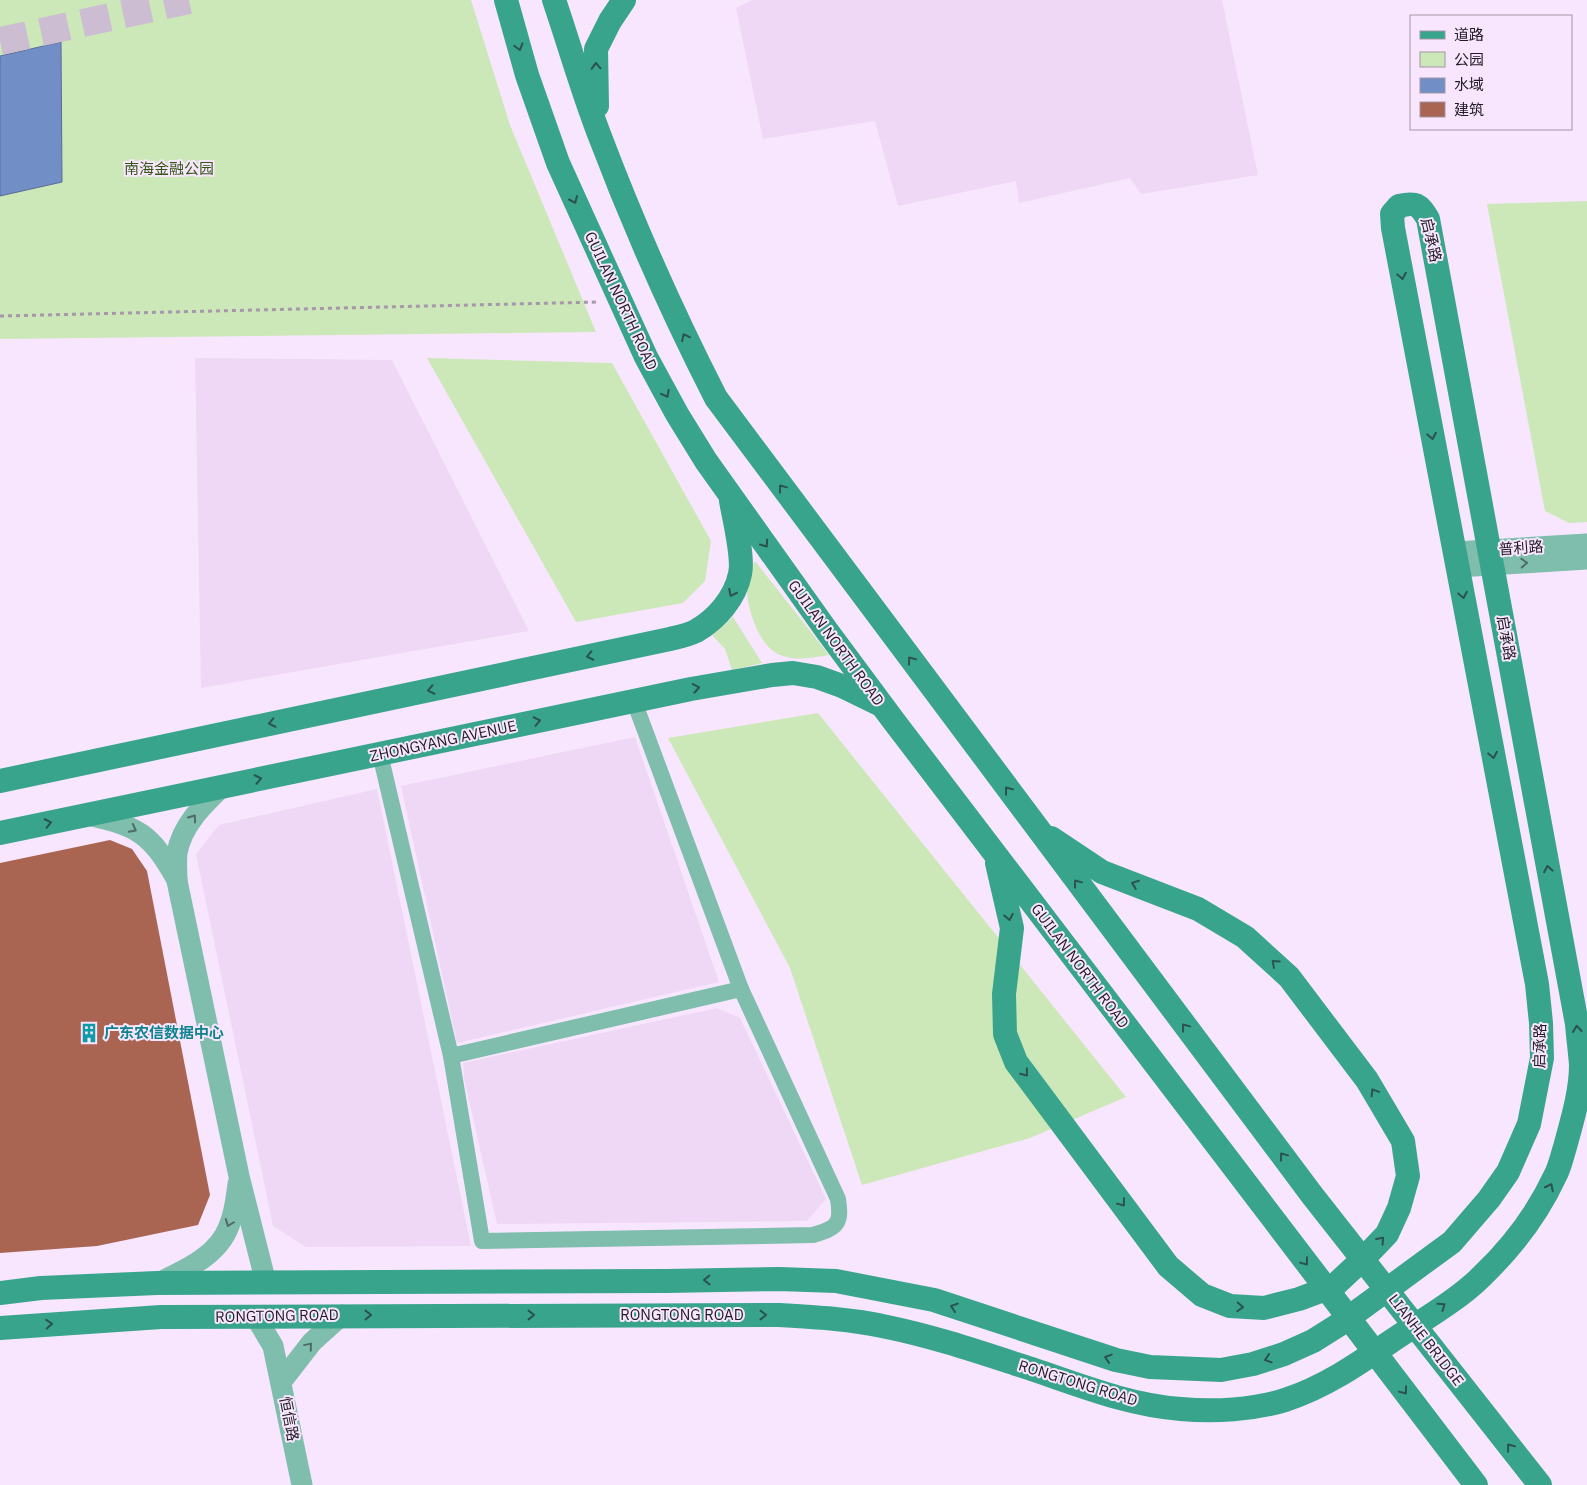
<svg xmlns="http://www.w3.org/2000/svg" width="1587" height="1485" font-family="'IBM Plex Sans','Noto Sans SC',sans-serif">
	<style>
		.built { fill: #eed8f5 }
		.green { fill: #cce8b8 }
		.water { fill: #728ec7; stroke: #5a6c96 }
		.building { fill: #a96552 }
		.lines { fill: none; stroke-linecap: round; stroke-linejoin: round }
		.trunk-tunnel { stroke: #cdbdd2; stroke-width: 28; stroke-dasharray: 28 14; stroke-linecap: butt }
		.path { stroke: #a598a9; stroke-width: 3; stroke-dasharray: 4 4; stroke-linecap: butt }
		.minor { stroke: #7fbdac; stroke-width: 16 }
		.tertiary { stroke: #7fbdac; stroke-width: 21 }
		.secondary { stroke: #39a48c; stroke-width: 24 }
		.oneway { stroke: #2b524d }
		.oneway2 { stroke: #506c68 }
		.labels { text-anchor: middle; stroke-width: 4; stroke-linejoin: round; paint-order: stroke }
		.park-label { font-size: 15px; fill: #365616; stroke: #f8e6fe }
		.street-label { font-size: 15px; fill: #211b23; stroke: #f8e6fe }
		.culture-label { font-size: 15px; font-weight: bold; fill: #0d838f; stroke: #f8e6fe; text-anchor: start }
	</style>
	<rect width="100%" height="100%" fill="#f8e6fe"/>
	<!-- built -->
	<g class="built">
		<polygon points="752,0 1222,0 1258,175 1141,194 1130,178 1019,203 1016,181 898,206 875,121 763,139 736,8"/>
		<polygon points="195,358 392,360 529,631 201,688"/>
		<polygon points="635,737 719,982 457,1043 401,786"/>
		<polygon points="377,789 471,1246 306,1247 273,1226 196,854 219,825"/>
		<polygon points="717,1008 740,1018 826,1199 807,1221 497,1224 464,1078 463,1063"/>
	</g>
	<!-- green -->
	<g class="green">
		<polygon points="0,0 471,0 510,125 596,332 0,339"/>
		<polygon points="1587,201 1587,522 1569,523 1545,511 1487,204"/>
		<polygon points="427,358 612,363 711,541 705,581 683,603 576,622"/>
		<path d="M755,561L829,655C811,658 792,662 776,653C758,643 746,606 747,587C748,578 751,570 755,561Z"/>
		<polygon points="733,617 762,663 732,670 725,649 712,635"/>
		<polygon points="818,713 1126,1097 1030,1138 862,1185 790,968 668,738"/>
	</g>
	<!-- water -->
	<polygon class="water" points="61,42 62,182 0,196 0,56"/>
	<!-- building -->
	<polygon class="building" points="110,840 132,849 147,871 210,1195 198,1225 97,1246 0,1253 0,863"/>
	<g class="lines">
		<!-- trunk-tunnel -->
		<polyline class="trunk-tunnel" points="0,41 189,0"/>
		<!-- path -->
		<polyline class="path" points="0,316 599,302"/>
		<!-- minor -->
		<g class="minor">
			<polyline points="380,754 451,1056 741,989 634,701"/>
			<path d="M451,1056L482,1241L813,1235C837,1228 842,1224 838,1199L741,989"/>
		</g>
		<!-- tertiary -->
		<g class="tertiary">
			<polyline points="1455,552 1587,544"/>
			<polyline points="1458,567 1587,559"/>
			<path d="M223,786C203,805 182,825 177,853C176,862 177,872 177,881L239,1176L266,1283"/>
			<path d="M87,815C139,826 151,834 177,880"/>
			<path d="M158,1283C185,1270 218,1256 229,1226C235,1212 236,1198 238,1184"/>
			<polyline points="255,1316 273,1346 302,1485"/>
			<polyline points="281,1382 312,1342 342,1315"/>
		</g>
		<!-- secondary -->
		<g class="secondary">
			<polyline points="506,0 527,75 558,163 646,357 677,414 706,461 827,631 893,720 1476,1485"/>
			<path d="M554,0C569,44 582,90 599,134C633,224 672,312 716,398L1312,1195L1540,1485"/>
			<polyline points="597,106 596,49 610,21 624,0"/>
			<path d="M0,781L670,639C678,637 688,635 696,631C717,619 735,598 740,574C744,558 734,518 731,501"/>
			<polyline points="0,833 691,689 772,675 793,673 817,677 842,686 879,704"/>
			<polyline points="997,863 1012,928 1004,994 1005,1034 1016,1062 1168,1266 1202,1295 1230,1306 1264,1308 1299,1299 1334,1286 1365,1257 1387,1234 1399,1208 1408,1176 1403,1141 1367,1080 1289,977 1245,937 1198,909 1102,872 1051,838"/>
			<path d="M0,1293L41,1288L157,1283L666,1281L779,1279L836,1281L934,1300L1116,1360L1150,1367L1221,1370L1253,1364L1284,1354L1313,1341L1340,1324L1452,1242L1489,1199L1508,1172L1529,1124L1542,1058L1541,1023L1537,984L1393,228L1392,214L1399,206C1416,202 1419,204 1428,219L1577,1024C1578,1037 1580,1051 1581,1065C1581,1092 1572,1121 1565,1147C1562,1156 1560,1167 1555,1176C1538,1213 1511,1248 1482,1276C1458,1300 1421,1321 1393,1340C1358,1364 1325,1387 1285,1400C1253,1410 1214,1412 1181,1409C1124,1405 1070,1381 1016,1364C973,1350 931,1336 887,1327C851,1319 814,1317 778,1315L161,1317L0,1328"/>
		</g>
	</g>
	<!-- one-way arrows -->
	<defs><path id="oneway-chevron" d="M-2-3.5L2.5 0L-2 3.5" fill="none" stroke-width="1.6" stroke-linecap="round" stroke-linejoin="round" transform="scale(1.25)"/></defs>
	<g class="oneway">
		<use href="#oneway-chevron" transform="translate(519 47) rotate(74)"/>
		<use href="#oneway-chevron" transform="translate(596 66) rotate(-92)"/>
		<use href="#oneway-chevron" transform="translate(574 200) rotate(66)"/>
		<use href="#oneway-chevron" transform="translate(1402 276) rotate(79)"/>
		<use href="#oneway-chevron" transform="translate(685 337) rotate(-116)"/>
		<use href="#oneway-chevron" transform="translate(666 394) rotate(62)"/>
		<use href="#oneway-chevron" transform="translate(1432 436) rotate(79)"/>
		<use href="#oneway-chevron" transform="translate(782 488) rotate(-127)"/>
		<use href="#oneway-chevron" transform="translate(765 544) rotate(55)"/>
		<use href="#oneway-chevron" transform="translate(732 593) rotate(117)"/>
		<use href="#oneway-chevron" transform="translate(1463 595) rotate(79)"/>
		<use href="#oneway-chevron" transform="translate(590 656) rotate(168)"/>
		<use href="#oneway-chevron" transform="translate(911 660) rotate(-127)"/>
		<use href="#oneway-chevron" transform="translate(696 688) rotate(-10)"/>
		<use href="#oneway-chevron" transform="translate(431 690) rotate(168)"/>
		<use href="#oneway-chevron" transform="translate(537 721) rotate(-12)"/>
		<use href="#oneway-chevron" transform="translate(272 723) rotate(168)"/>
		<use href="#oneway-chevron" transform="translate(1493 755) rotate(79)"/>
		<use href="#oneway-chevron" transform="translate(258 779) rotate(-12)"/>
		<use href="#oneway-chevron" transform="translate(1008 790) rotate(-127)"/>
		<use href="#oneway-chevron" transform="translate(48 823) rotate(-12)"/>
		<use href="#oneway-chevron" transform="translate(1548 869) rotate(-100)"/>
		<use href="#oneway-chevron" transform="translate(1077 883) rotate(-127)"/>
		<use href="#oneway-chevron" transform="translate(1135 884) rotate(-159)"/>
		<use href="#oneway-chevron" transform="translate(1009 917) rotate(79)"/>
		<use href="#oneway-chevron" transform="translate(1275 963) rotate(-138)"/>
		<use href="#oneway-chevron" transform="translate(1185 1027) rotate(-127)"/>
		<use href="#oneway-chevron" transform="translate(1577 1029) rotate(-96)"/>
		<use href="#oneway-chevron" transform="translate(1025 1073) rotate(52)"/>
		<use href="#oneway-chevron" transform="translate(1374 1092) rotate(-121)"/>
		<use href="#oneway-chevron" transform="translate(1283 1156) rotate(-127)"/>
		<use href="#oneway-chevron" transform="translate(1550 1187) rotate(-63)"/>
		<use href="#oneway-chevron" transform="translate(1122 1203) rotate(53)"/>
		<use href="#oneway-chevron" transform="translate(1381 1240) rotate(-48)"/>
		<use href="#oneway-chevron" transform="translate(1305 1262) rotate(53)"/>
		<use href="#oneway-chevron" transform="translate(707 1280) rotate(179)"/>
		<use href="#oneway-chevron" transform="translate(1442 1306) rotate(-35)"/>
		<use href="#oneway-chevron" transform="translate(954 1307) rotate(-161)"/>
		<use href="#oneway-chevron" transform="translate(1240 1307) rotate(3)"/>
		<use href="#oneway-chevron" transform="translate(368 1315)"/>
		<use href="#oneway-chevron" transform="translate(531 1315)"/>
		<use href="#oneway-chevron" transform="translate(763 1315)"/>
		<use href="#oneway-chevron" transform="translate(49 1324) rotate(-4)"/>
		<use href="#oneway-chevron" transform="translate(1108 1358) rotate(-162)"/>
		<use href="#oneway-chevron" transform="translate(1268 1359) rotate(162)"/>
		<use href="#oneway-chevron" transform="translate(1404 1391) rotate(53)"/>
		<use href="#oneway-chevron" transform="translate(1510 1447) rotate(-128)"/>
	</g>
	<g class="oneway2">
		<use href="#oneway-chevron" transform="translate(1524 563) rotate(-3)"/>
		<use href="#oneway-chevron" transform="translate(193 818) rotate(-54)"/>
		<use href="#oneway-chevron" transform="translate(133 829) rotate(28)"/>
		<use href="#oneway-chevron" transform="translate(229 1223) rotate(111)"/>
		<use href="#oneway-chevron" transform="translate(309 1346) rotate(-50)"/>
	</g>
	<!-- icons -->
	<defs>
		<symbol id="building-bare" viewBox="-9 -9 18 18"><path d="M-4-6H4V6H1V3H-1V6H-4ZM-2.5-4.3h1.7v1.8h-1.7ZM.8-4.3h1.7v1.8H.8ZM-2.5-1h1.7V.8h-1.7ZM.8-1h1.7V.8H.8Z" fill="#0f9aa8" stroke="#f8e6fe" stroke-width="2.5" paint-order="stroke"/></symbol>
	</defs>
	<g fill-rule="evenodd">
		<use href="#building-bare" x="75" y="1019" width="28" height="28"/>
	</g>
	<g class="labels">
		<!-- park labels -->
		<g class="park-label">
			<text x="169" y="174">南海金融公园</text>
		</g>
		<!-- street labels -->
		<g class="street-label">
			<text transform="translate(1431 240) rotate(77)" y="5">启承路</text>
			<text transform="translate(621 301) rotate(65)" y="5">GUILAN NORTH ROAD</text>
			<text transform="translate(1521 548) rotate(-4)" y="5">普利路</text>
			<text transform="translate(1506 638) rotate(80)" y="5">启承路</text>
			<text transform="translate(836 643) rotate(54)" y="5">GUILAN NORTH ROAD</text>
			<text transform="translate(443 741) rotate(-12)" y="5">ZHONGYANG AVENUE</text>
			<text transform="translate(1080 966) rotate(53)" y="5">GUILAN NORTH ROAD</text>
			<text transform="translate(1540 1046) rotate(-89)" y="5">启承路</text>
			<text x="682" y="1320">RONGTONG ROAD</text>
			<text transform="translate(277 1316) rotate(-1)" y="5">RONGTONG ROAD</text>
			<text transform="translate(1426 1340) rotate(52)" y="5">LIANHE BRIDGE</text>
			<text transform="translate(1078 1383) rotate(17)" y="5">RONGTONG ROAD</text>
			<text transform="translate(289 1419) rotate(79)" y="5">恒信路</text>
		</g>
		<!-- culture labels -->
		<g class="culture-label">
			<text x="104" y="1038">广东农信数据中心</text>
		</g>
	</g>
	<!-- legend -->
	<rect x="1410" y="15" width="162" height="115" fill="#f8e6fe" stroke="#a295a6"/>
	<rect x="1420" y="31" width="25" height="8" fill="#39a48c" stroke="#a295a6"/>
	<text x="1454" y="40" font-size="15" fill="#211b23">道路</text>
	<rect x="1420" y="52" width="25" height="15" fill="#cce8b8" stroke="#a295a6"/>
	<text x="1454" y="65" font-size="15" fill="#211b23">公园</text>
	<rect x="1420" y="78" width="25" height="15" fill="#728ec7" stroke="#a295a6"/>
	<text x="1454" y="90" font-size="15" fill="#211b23">水域</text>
	<rect x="1420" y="102" width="25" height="15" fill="#a96552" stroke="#a295a6"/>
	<text x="1454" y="115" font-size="15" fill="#211b23">建筑</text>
</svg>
